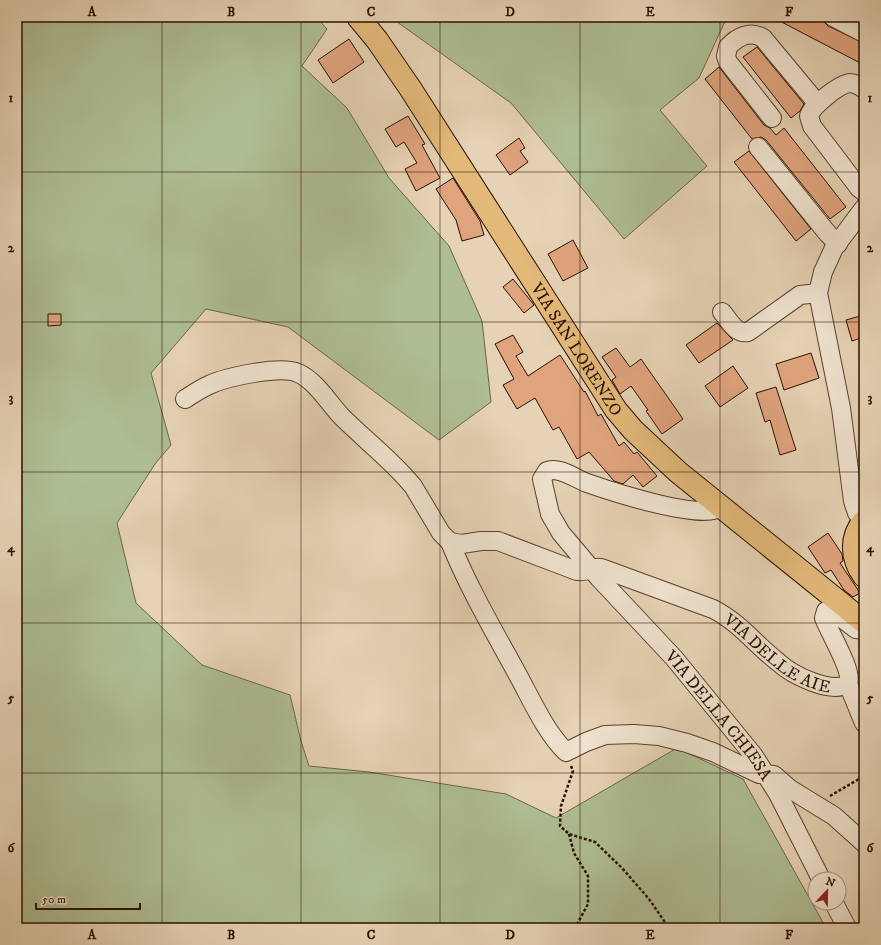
<svg xmlns="http://www.w3.org/2000/svg" width="881" height="945" font-family="'IM FELL DW Pica',serif">
	<style>
		.green { fill: #aebd92; stroke: #6c6649 }
		.building { fill: #dfa47e; stroke: #2a1000 }
		.lines { fill: none; stroke-linecap: round; stroke-linejoin: round }
		.minor-casing { stroke: #59402d; stroke-width: 20 }
		.major-casing { stroke: #2a1000; stroke-width: 24 }
		.path { stroke: #2a1000; stroke-width: 2.5; stroke-dasharray: 3 2; stroke-linecap: butt }
		.minor { stroke: #efe2ce; stroke-width: 18 }
		.major { stroke: #e3b97a; stroke-width: 22 }
		.grid { fill: none; stroke: #2a1000; stroke-width: 1; stroke-opacity: 0.55 }
		.labels { text-anchor: middle; stroke-width: 4; stroke-linejoin: round; paint-order: stroke }
		.street-label { font-size: 17px; fill: #2a1000; stroke: #efe2ce }
		.neatline { fill: none; stroke: #2a1000; stroke-width: 1.5 }
		.grid-label { font-size: 13px; text-anchor: middle; font-weight: bold; fill: #2a1000 }
	</style>
	<rect width="100%" height="100%" fill="#e6d2b4"/>
	<filter id="stains"><feTurbulence type="fractalNoise" baseFrequency=".005" numOctaves="4"/><feColorMatrix values="0 0 0 0 .2 0 0 0 0 .09 0 0 0 0 .02 0 0 0 .5 -.17"/></filter>
	<radialGradient id="worn" r=".72"><stop offset=".6" stop-color="#630" stop-opacity="0"/><stop offset="1" stop-color="#630" stop-opacity=".3"/></radialGradient>
	<!-- green -->
	<g class="green">
		<polygon points="17,17 316,17 327,29 302,66 347,108 389,178 449,246 482,321 491,402 439,440 288,327 206,309 151,373 171,445 155,464 117,523 136,603 202,665 290,695 301,741 309,766 369,772 506,794 556,818 677,748 743,779 826,928 17,928"/>
		<polygon points="390,17 727,17 699,78 660,110 707,166 624,239 511,103"/>
	</g>
	<!-- building -->
	<g class="building">
		<polygon points="772,17 823,17 824,22 828,26 864,43 864,65"/>
		<polygon points="349,39 364,62 333,83 318,60"/>
		<polygon points="757,47 804,104 800,111 791,118 743,57"/>
		<polygon points="719,67 764,125 770,128 776,135 784,128 846,207 830,219 766,140 761,137 752,139 705,79"/>
		<polygon points="408,116 425,144 422,145 440,178 416,191 405,169 417,163 404,142 396,147 385,129"/>
		<polygon points="519,138 525,148 520,151 528,162 510,175 496,155"/>
		<polygon points="749,151 811,229 796,241 734,162"/>
		<polygon points="453,178 480,221 484,235 462,241 456,220 436,189"/>
		<polygon points="573,240 588,268 563,281 548,254"/>
		<polygon points="513,279 534,305 524,313 503,287"/>
		<polygon points="48,314 61,314 61,325 48,326"/>
		<polygon points="864,315 864,337 852,341 846,320"/>
		<polygon points="717,323 733,340 699,363 686,345"/>
		<polygon points="513,335 523,352 516,356 528,376 560,355 584,392 585,391 598,416 601,414 619,446 624,442 634,454 637,452 657,476 643,487 633,475 623,484 614,481 589,452 577,459 559,427 553,430 535,398 517,409 503,385 514,379 495,344"/>
		<polygon points="616,348 630,367 641,359 683,419 662,434 646,411 648,410 631,386 620,394 612,380 616,377 602,357"/>
		<polygon points="811,353 819,378 784,390 776,364"/>
		<polygon points="733,366 748,388 720,407 705,386"/>
		<polygon points="776,387 796,450 780,455 770,420 765,422 756,393"/>
		<polygon points="828,533 842,554 843,561 840,563 860,593 853,597 844,590 831,570 825,573 808,547"/>
	</g>
	<g class="lines">
		<defs>
			<g id="minor">
				<polyline points="833,17 864,33"/>
				<path d="M864,89C860,86 855,83 849,83C838,85 812,106 809,116L812,126L859,188L864,192"/>
				<path d="M772,118L728,62L726,56L728,47C737,37 750,30 763,38L817,103"/>
				<polyline points="758,147 828,234 838,244"/>
				<polyline points="864,208 834,248 823,272 818,293 841,408 853,501 857,513 864,520"/>
				<path d="M722,312C730,321 735,334 748,332L800,295L818,293"/>
				<path id="s1" d="M185,399C193,394 200,389 209,385C226,377 281,365 298,373C316,381 328,402 341,416C362,437 385,455 405,477L413,486L441,533L450,542L462,544L481,541H498L577,571C587,573 593,566 601,568L713,609C739,622 756,645 778,662C792,675 830,694 848,684C854,672 829,632 824,618L826,611L831,610L856,629L864,630"/>
				<path id="s2" d="M721,507C704,522 610,491 587,483C576,479 559,466 547,471L542,479L550,514L561,533L599,578L674,658L754,756L778,794L821,879"/>
				<path d="M450,542C469,589 495,633 519,677C533,703 546,732 566,752L586,742L605,735L634,734L659,736L687,743L713,752L759,774L774,775L790,789L834,816L864,843"/>
				<polyline points="848,684 864,723"/>
				<polyline points="834,903 847,928"/>
			</g>
			<g id="major">
				<path id="s3" d="M358,17L377,40L410,88L616,410L633,430L678,472L864,622"/>
				<path d="M864,521C850,537 851,558 864,576"/>
			</g>
		</defs>
		<!-- minor casing -->
		<use href="#minor" class="minor-casing"/>
		<!-- major casing -->
		<use href="#major" class="major-casing"/>
		<!-- path -->
		<g class="path">
			<polyline points="571,766 573,771 561,806 560,826 569,834 595,842 622,868 649,899 669,928"/>
			<polyline points="830,796 864,776"/>
			<polyline points="569,834 574,853 588,876 588,904 575,928"/>
		</g>
		<!-- minor -->
		<use href="#minor" class="minor"/>
		<!-- major -->
		<use href="#major" class="major"/>
	</g>
	<!-- grid -->
	<path class="grid" d="M162,17V928M301,17V928M440,17V928M580,17V928M720,17V928M17,172H864M17,322H864M17,472H864M17,623H864M17,773H864"/>
	<g class="labels">
		<!-- street labels -->
		<g class="street-label">
			<text dy="6" stroke="none"><textPath href="#s3" startOffset="398">VIA SAN LORENZO</textPath></text>
			<text dy="6" stroke="none"><textPath href="#s1" startOffset="704">VIA DELLE AIE</textPath></text>
			<text dy="6" stroke="none"><textPath href="#s2" startOffset="490">VIA DELLA CHIESA</textPath></text>
		</g>
	</g>
	<!-- margin -->
	<rect width="881" height="945" fill="none" stroke="#e6d2b4" stroke-width="44"/>
	<!-- north arrow -->
	<g transform="translate(827 891) rotate(22)"><circle r="19" fill="#efe2ce" stroke="#a08e7c"/>
	<path d="M0-3L7 15L0 10L-7 15Z" fill="#8f2418"/>
	<text y="-6" font-size="11" font-weight="bold" text-anchor="middle" fill="#2a1000">N</text>
	</g>
	<!-- scale -->
	<path d="M36 903v6h104v-6" fill="none" stroke="#2a1000" stroke-width="2"/>
	<text x="42" y="903" font-size="12" fill="#2a1000" stroke="#efe2ce" stroke-width="3" paint-order="stroke">50 m</text>
	<rect x="22" y="22" width="837" height="901" class="neatline"/>
	<g class="grid-label">
		<text x="92" y="16">A</text>
		<text x="231" y="16">B</text>
		<text x="371" y="16">C</text>
		<text x="510" y="16">D</text>
		<text x="650" y="16">E</text>
		<text x="789" y="16">F</text>
		<text x="11" y="102">1</text>
		<text x="870" y="102">1</text>
		<text x="11" y="252">2</text>
		<text x="870" y="252">2</text>
		<text x="11" y="402">3</text>
		<text x="870" y="402">3</text>
		<text x="11" y="552">4</text>
		<text x="870" y="552">4</text>
		<text x="11" y="702">5</text>
		<text x="870" y="702">5</text>
		<text x="11" y="852">6</text>
		<text x="870" y="852">6</text>
		<text x="92" y="939">A</text>
		<text x="231" y="939">B</text>
		<text x="371" y="939">C</text>
		<text x="510" y="939">D</text>
		<text x="650" y="939">E</text>
		<text x="789" y="939">F</text>
	</g>
	<rect width="100%" height="100%" filter="url(#stains)"/>
	<rect width="100%" height="100%" fill="url(#worn)"/>
</svg>
